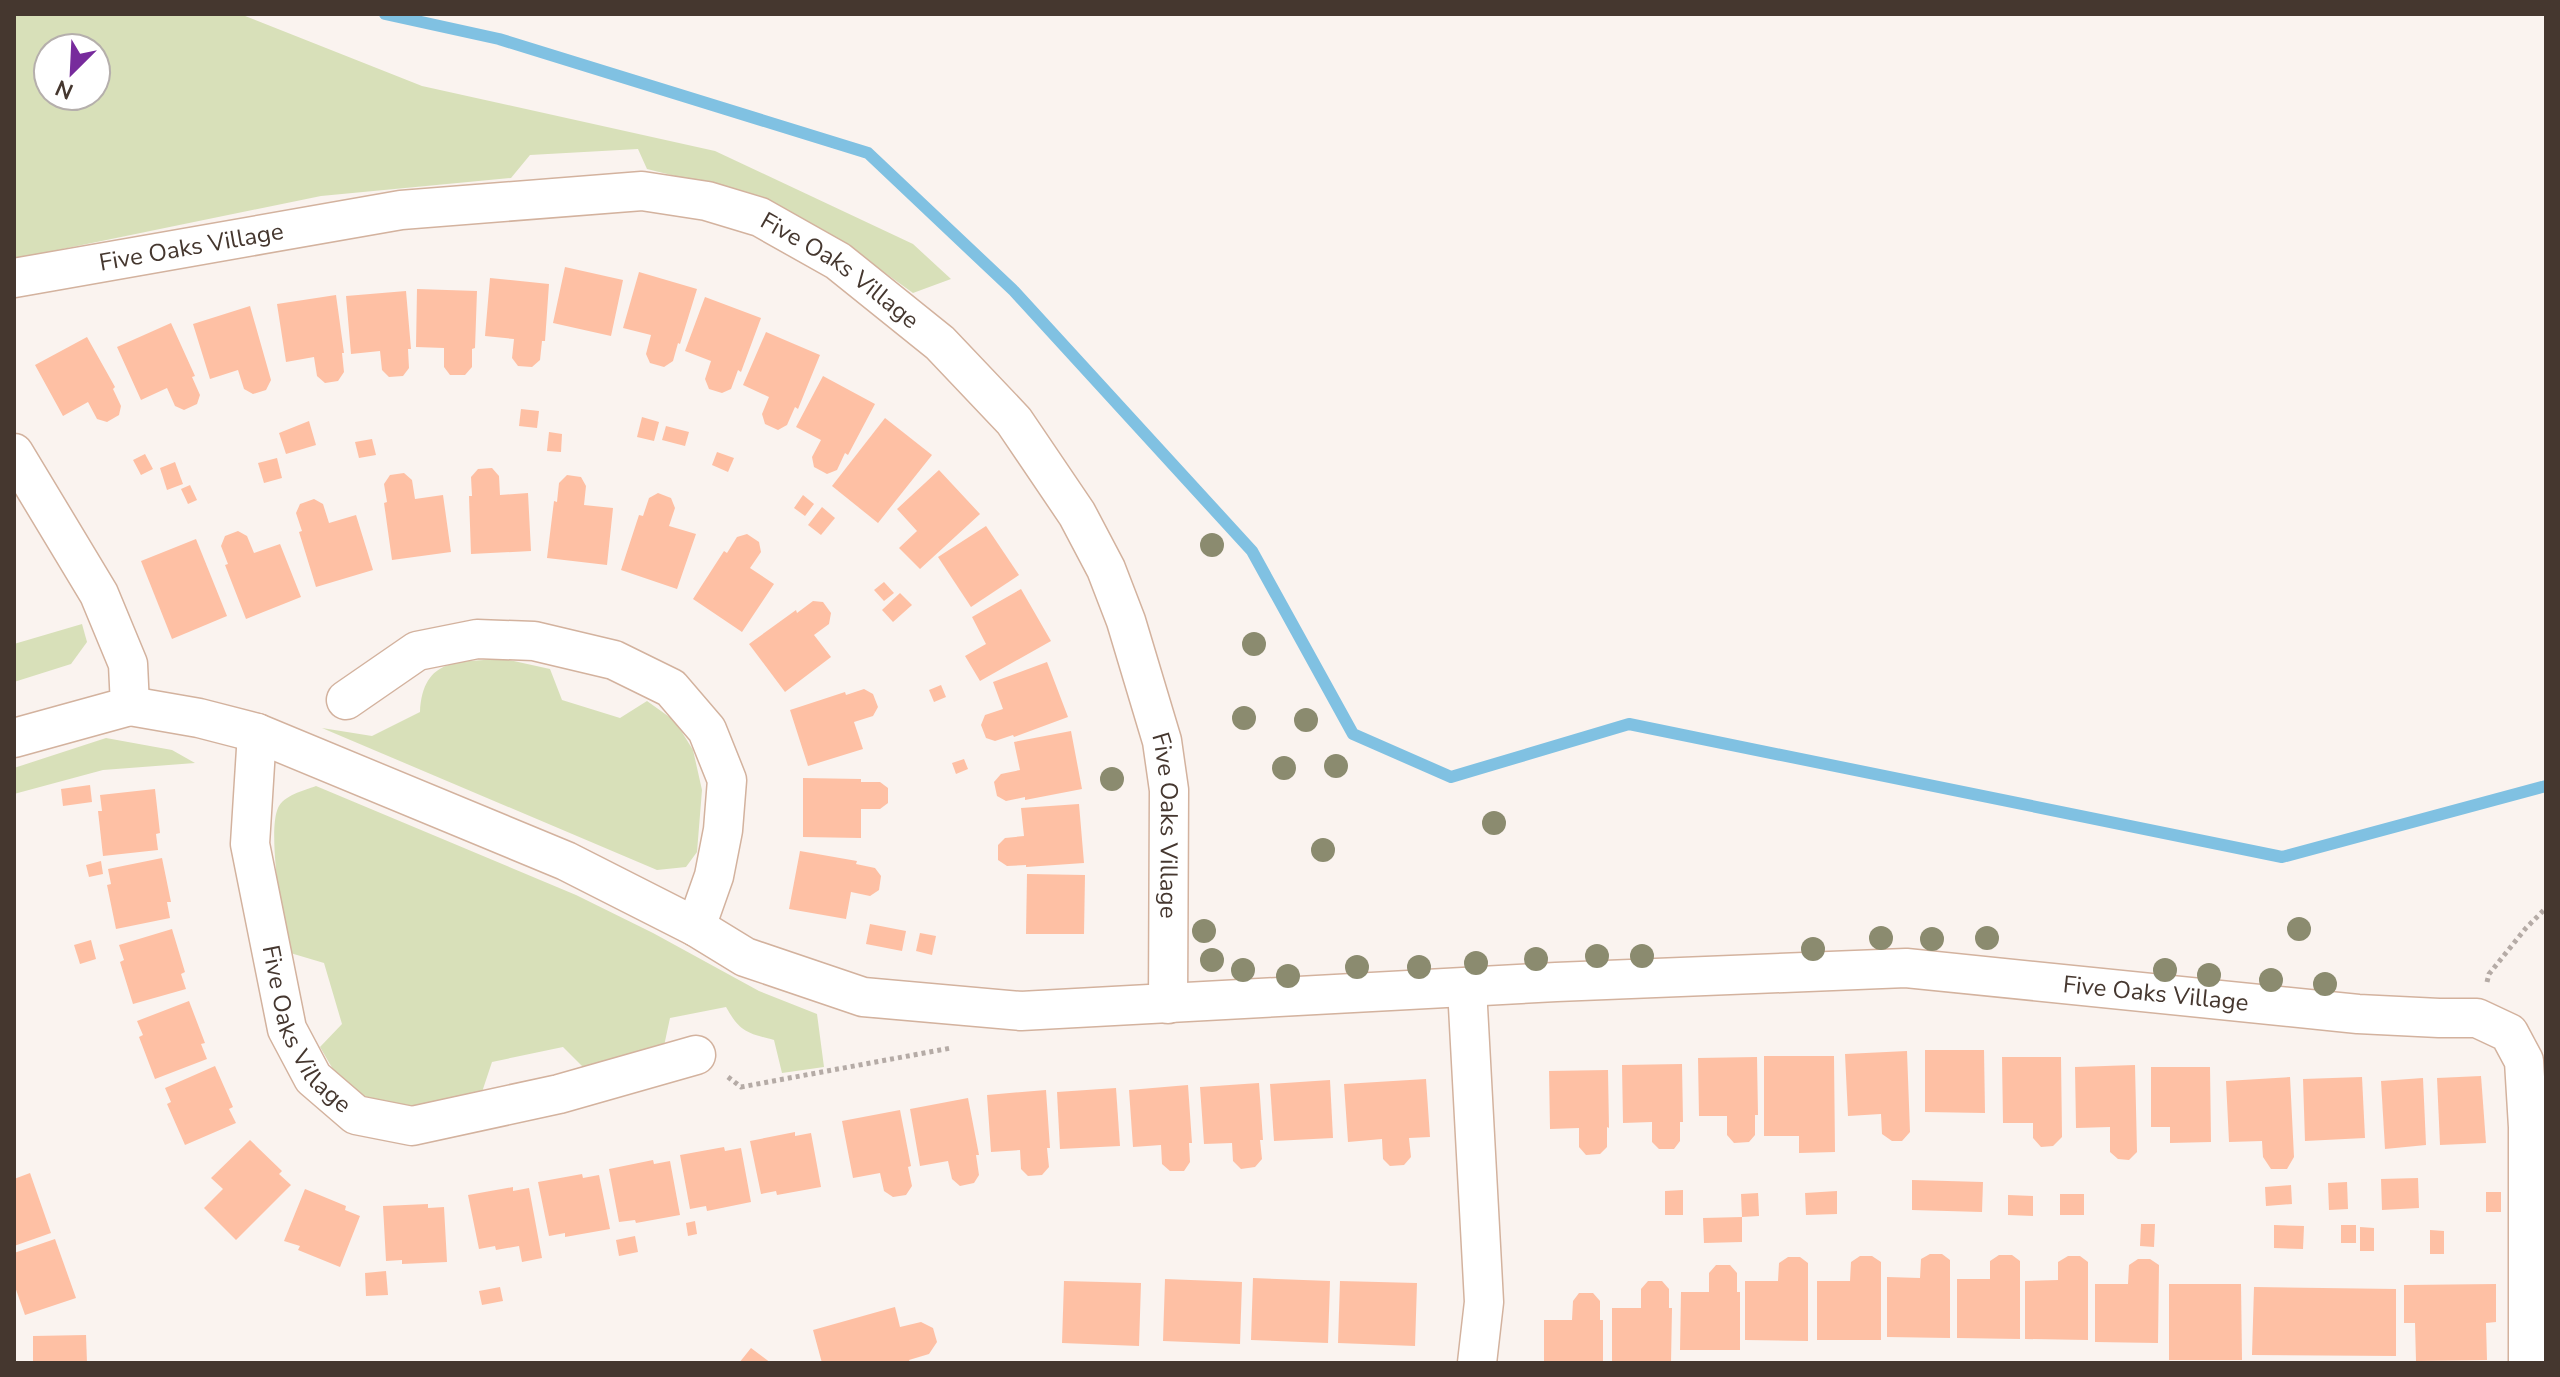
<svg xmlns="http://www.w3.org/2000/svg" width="2560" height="1377" font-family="'Nunito Sans',sans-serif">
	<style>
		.green { fill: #d8e0b9; fill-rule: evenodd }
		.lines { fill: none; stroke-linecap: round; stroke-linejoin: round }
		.stream { stroke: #80c1e2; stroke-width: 12 }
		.building { fill: #fec0a4 }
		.minor-casing { stroke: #d3b29e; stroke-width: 41 }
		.path { stroke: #b5aba6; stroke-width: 5; stroke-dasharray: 4 4; stroke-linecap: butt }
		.minor { stroke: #fff; stroke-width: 38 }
		.tree { fill: #8b8b6f }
		.labels { text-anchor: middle; stroke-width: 6; stroke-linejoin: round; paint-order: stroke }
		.street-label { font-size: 24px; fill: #45372f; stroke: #fff }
	</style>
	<rect width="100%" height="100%" fill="#faf3ef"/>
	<!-- green -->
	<g class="green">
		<path d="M14,14H240L422,86L715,151L913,244L951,279L913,293L849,247L768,199L647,169L638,149L530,155L511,178L321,196L14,259ZM48,48H96V96H48Z"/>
		<polygon points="82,624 87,642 71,664 14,682 14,644"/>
		<path d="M504,659L550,669L562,700L620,718L647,701L675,721L693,750L702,790L697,852L686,867L657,870L322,728L372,736L420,712C423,656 460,662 504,659Z"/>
		<polygon points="106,738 172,750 195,763 103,770 14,794 14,768"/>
		<path d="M316,786L576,895L653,933L759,991L817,1014L824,1067L782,1073L774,1040C747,1033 740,1032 726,1007L670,1018L664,1046L586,1070L563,1047L492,1062L481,1095L407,1110L362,1097L334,1071L320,1047L342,1024L324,963L287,952C283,921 267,833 278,808C284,795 303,791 316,786Z"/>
	</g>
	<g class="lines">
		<!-- stream -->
		<polyline class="stream" points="385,14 499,39 868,153 1014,291 1252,551 1353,734 1451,777 1629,724 2282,857 2546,786"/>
	</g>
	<!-- building -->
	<g class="building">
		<polygon points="565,267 623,280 611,336 553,323"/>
		<polygon points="639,272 697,289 680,344 678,343 673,361 664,367 650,363 646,354 651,335 623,328"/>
		<polygon points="490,278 549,284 545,341 542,341 540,360 532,367 518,366 512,358 514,339 485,336"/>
		<polygon points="417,289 477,291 475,348 472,349 472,367 465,375 450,375 444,367 444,348 416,347"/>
		<polygon points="406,291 411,349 408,349 409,368 403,376 389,377 382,370 380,351 351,354 346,296"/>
		<polygon points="336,295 344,353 342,353 344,372 338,381 325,383 317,376 314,357 286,362 277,304"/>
		<polygon points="705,297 761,318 741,372 738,370 731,389 722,393 709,389 705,379 711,361 685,351"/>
		<polygon points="250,306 271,380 266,390 253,394 244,389 238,370 210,379 193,324"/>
		<polygon points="171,323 195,376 192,377 200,395 197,404 184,410 175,406 167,388 141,400 117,347"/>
		<polygon points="766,332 820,355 798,409 795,407 787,425 778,430 765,424 762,414 769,397 743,385"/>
		<polygon points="87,337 115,387 113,389 121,406 119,415 107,422 97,419 88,402 63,416 35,365"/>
		<polygon points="823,376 875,404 848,455 845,453 837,470 827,474 814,467 812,457 821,440 796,427"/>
		<polygon points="521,409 539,411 537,428 519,426"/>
		<polygon points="642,417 659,422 654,441 637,437"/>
		<polygon points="885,418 932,455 878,523 832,486"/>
		<polygon points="309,421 316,445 286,454 279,433"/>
		<polygon points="666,426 689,432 685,446 662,440"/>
		<polygon points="549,432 562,434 561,452 547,451"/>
		<polygon points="372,439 376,455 359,458 355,442"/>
		<polygon points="717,452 734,458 728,472 712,465"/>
		<polygon points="145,454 153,469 141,475 133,460"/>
		<polygon points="277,458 282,478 264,483 258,463"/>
		<polygon points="175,462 183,484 167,490 160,468"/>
		<polygon points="492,468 499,476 500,495 528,493 531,551 471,554 469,496 472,496 471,477 478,469"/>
		<polygon points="939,470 980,514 920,569 899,548 917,531 897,509"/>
		<polygon points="404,473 412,480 415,499 443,495 451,552 392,560 384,503 387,502 384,484 390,475"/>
		<polygon points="567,475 581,477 586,486 584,505 613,508 607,565 547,558 554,501 557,502 559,483"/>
		<polygon points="190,485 197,500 188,504 181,489"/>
		<polygon points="658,493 671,498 675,508 669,526 696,534 677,589 621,570 639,515 643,516 649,498"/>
		<polygon points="803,495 814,504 805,516 794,508"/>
		<polygon points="314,499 323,504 329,523 356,515 373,570 316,587 299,532 302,531 296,513 300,504"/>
		<polygon points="822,507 835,518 821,535 808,525"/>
		<polygon points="986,526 1019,575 971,607 938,557"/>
		<polygon points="238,531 247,536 254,553 280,544 301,597 246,619 225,565 228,564 221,546 225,536"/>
		<polygon points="747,534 759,542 761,552 750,568 774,584 742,632 693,599 724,551 727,553 737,537"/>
		<polygon points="196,539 227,616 172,639 141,561"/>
		<polygon points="884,582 894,593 884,601 874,590"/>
		<polygon points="1021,589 1051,641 980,681 965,656 986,644 972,617"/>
		<polygon points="900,593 912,605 893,622 882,610"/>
		<polygon points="813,601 823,602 831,613 829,624 814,635 831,657 785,692 749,644 796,610 797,613"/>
		<polygon points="1047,662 1068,717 1014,737 1013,735 995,741 986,738 981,725 985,715 1003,709 993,682"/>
		<polygon points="941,685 946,697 934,702 929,690"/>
		<polygon points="864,689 873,694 878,707 873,716 854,722 863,749 808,766 790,710 845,692 846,695"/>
		<polygon points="1071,731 1082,789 1025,800 1025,797 1006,801 997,796 994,782 1001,774 1020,770 1014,742"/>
		<polygon points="964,759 968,769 956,774 952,763"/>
		<polygon points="803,778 861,779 861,782 880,782 888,788 888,803 880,809 861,809 861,838 803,837"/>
		<polygon points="90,785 92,802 63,806 61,789"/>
		<polygon points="155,789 160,833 156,834 158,850 103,856 98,811 102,811 100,795"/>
		<polygon points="1079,804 1084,863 1026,867 1026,865 1007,866 998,860 998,845 1005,838 1024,836 1021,808"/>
		<polygon points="800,851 857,861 856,864 875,868 881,876 879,890 870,896 851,892 846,919 789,909"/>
		<polygon points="162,858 171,902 167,902 170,918 116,929 107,885 111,884 108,869"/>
		<polygon points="101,861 103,874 89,877 86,865"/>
		<polygon points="1027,874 1085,875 1084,934 1026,934"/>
		<polygon points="870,924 906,931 902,951 866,944"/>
		<polygon points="172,929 185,972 181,974 186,989 133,1004 120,962 124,960 119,945"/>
		<polygon points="920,933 936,936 932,955 916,951"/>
		<polygon points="91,940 96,959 80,964 74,945"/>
		<polygon points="189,1001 205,1043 201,1044 207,1059 155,1079 139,1037 143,1035 137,1021"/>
		<polygon points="1925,1050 1984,1050 1985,1113 1925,1112"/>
		<polygon points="1907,1051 1910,1132 1902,1141 1892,1141 1882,1134 1881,1114 1848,1116 1845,1054"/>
		<polygon points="1764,1056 1834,1056 1835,1152 1799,1153 1799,1136 1764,1136"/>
		<polygon points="1757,1057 1758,1115 1755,1115 1755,1135 1749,1142 1734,1143 1727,1135 1727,1116 1699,1116 1698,1058"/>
		<polygon points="2002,1057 2061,1057 2062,1137 2053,1146 2041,1147 2033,1138 2033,1123 2003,1123"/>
		<polygon points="1682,1064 1683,1122 1680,1122 1680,1141 1674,1149 1659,1149 1652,1142 1652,1122 1623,1123 1622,1065"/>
		<polygon points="2135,1065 2137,1152 2129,1160 2118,1159 2110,1152 2110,1127 2076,1128 2075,1067"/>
		<polygon points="215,1066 233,1107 229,1109 236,1123 185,1145 167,1104 171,1102 165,1088"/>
		<polygon points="2151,1067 2210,1067 2211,1142 2170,1143 2170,1127 2151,1127"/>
		<polygon points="1608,1070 1609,1128 1607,1127 1607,1147 1600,1154 1586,1155 1579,1147 1579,1128 1550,1129 1549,1071"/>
		<polygon points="2481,1076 2486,1143 2440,1145 2437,1078"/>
		<polygon points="2290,1077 2294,1157 2287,1169 2271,1169 2263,1157 2262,1141 2229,1142 2226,1081"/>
		<polygon points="2362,1077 2365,1138 2305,1141 2303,1079"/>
		<polygon points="2423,1078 2426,1145 2385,1149 2381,1081"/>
		<polygon points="1426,1079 1430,1137 1409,1138 1411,1157 1404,1165 1390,1166 1383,1159 1382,1139 1348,1142 1344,1084"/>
		<polygon points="1330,1080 1333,1138 1274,1141 1270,1084"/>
		<polygon points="1259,1083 1263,1140 1260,1140 1262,1159 1255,1167 1241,1169 1233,1161 1232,1143 1204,1144 1200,1087"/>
		<polygon points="1188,1085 1192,1143 1189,1143 1190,1162 1184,1171 1170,1171 1162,1164 1161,1145 1133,1147 1129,1090"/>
		<polygon points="1116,1088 1120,1146 1060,1149 1057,1092"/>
		<polygon points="1046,1090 1050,1148 1047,1148 1049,1167 1042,1175 1028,1176 1021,1169 1020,1150 991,1152 987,1095"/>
		<polygon points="968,1098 979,1155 976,1155 979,1175 974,1183 960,1186 952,1179 948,1161 920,1166 910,1109"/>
		<polygon points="900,1110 911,1166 908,1167 912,1186 906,1195 893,1197 884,1191 880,1173 853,1178 842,1121"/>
		<polygon points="795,1132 795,1136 811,1133 821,1187 777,1195 776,1191 761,1194 750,1141"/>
		<polygon points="250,1140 282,1171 279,1174 291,1185 236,1240 204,1208 223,1189 211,1178"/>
		<polygon points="724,1147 725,1151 741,1148 751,1202 707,1211 706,1206 690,1209 680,1155"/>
		<polygon points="653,1160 654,1164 670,1161 680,1215 636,1223 635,1220 619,1222 609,1169"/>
		<polygon points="30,1173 51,1233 14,1246 14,1179"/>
		<polygon points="582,1174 583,1178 599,1175 610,1229 565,1237 565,1233 549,1236 538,1182"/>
		<polygon points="2418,1178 2419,1208 2382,1210 2381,1179"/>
		<polygon points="1912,1180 1983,1182 1982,1212 1912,1210"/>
		<polygon points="2347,1182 2348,1209 2329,1210 2328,1183"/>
		<polygon points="2291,1185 2292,1204 2266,1206 2265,1187"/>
		<polygon points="513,1187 513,1191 529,1188 542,1258 522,1262 519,1246 496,1250 495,1246 479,1249 468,1195"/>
		<polygon points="305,1189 346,1206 345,1210 360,1216 340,1267 298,1250 300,1246 284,1241"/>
		<polygon points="1683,1190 1683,1215 1665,1215 1665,1191"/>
		<polygon points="1837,1191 1837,1214 1806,1215 1805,1193"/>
		<rect x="2486" y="1192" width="15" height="20"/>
		<polygon points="1758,1193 1759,1216 1742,1217 1741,1194"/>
		<rect x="2060" y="1194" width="24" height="21"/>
		<polygon points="2008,1195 2033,1196 2033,1216 2008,1215"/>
		<polygon points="428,1204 428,1208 444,1207 447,1262 402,1264 402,1260 386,1261 383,1206"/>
		<polygon points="1742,1217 1742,1242 1704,1243 1703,1218"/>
		<polygon points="695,1221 697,1234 688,1236 686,1223"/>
		<polygon points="2141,1224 2155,1224 2154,1247 2140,1246"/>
		<polygon points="2274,1225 2304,1226 2303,1249 2274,1248"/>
		<rect x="2341" y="1225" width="15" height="18"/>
		<polygon points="2360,1227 2374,1228 2374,1251 2360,1251"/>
		<polygon points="2430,1230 2444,1231 2444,1254 2430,1254"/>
		<polygon points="635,1236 638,1252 619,1256 616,1240"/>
		<polygon points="55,1239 76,1298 25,1315 14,1284 14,1253"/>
		<polygon points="1930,1254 1942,1254 1950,1260 1950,1338 1887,1337 1887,1277 1920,1278 1921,1259"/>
		<polygon points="1999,1255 2012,1255 2020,1261 2020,1339 1957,1338 1957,1279 1990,1279 1990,1261"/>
		<polygon points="1860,1256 1872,1256 1881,1262 1881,1340 1817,1340 1817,1281 1850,1281 1851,1262"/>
		<polygon points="2068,1256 2080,1256 2088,1262 2088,1340 2025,1339 2025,1281 2058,1280 2058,1262"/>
		<polygon points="1788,1257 1800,1257 1808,1263 1808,1341 1745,1340 1745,1281 1778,1281 1779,1263"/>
		<polygon points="2138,1259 2150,1259 2159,1265 2158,1343 2095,1342 2095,1284 2128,1284 2129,1265"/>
		<polygon points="1716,1265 1730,1265 1737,1273 1737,1292 1740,1292 1740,1350 1680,1350 1681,1292 1709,1292 1709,1273"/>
		<polygon points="386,1271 388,1295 366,1296 365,1273"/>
		<polygon points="1253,1278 1330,1281 1328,1343 1251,1340"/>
		<polygon points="1165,1279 1242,1282 1240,1344 1163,1341"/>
		<polygon points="1064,1281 1141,1283 1139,1346 1062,1343"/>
		<polygon points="1340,1281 1417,1283 1415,1346 1338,1343"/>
		<polygon points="1648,1281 1662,1281 1669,1289 1669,1308 1672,1308 1671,1363 1612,1363 1612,1308 1641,1308 1641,1289"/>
		<polygon points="2169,1284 2241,1284 2242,1360 2169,1360"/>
		<polygon points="2496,1284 2496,1322 2486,1323 2487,1360 2416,1361 2415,1323 2404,1323 2404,1285"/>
		<polygon points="500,1287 503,1301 482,1305 479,1291"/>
		<polygon points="2254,1287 2396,1289 2396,1356 2252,1355"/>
		<polygon points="1579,1293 1593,1293 1600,1301 1600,1320 1603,1320 1603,1363 1544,1363 1544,1320 1572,1320 1573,1301"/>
		<polygon points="895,1307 900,1327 921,1322 933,1328 937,1342 929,1354 909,1360 910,1363 822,1363 813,1330"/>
		<polygon points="86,1335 87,1363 33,1363 33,1336"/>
		<polygon points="751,1348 771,1363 739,1363"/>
	</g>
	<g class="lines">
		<defs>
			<g id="minor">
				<path id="s1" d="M14,278L401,210L642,191L707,201L760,217L838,261L940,343L1014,421L1077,514L1106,569L1126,621L1162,741L1169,790L1168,1004"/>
				<polyline points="14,453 99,594 128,664 130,706 14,738"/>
				<polyline points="346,700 417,651 477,639 534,641 614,660 671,688 707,730 727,780 723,830 714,876 696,927"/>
				<path id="s2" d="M130,706L199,718L257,733L566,861L696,927L745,957L863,997L1021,1011L1556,982L1906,968L2358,1014L2439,1018H2477L2509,1033L2524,1061L2528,1127V1363"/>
				<path id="s3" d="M257,733L250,844L287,1029L313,1078L356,1115L412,1126L559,1094L696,1055"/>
				<polyline points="1467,988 1484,1302 1477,1363"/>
			</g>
		</defs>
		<!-- minor casing -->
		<use href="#minor" class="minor-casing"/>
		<!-- path -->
		<g class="path">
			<polyline points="2487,982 2489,974 2526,928 2546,908"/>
			<polyline points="728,1077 741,1087 951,1048"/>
		</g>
		<!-- minor -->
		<use href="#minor" class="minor"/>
	</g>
	<!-- trees -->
	<g class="tree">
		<circle cx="1212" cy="545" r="12"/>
		<circle cx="1254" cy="644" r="12"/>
		<circle cx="1244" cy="718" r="12"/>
		<circle cx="1306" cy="720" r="12"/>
		<circle cx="1336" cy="766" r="12"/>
		<circle cx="1284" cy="768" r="12"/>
		<circle cx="1112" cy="779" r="12"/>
		<circle cx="1494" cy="823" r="12"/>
		<circle cx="1323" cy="850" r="12"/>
		<circle cx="2299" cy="929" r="12"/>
		<circle cx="1204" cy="931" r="12"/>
		<circle cx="1881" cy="938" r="12"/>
		<circle cx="1987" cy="938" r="12"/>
		<circle cx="1932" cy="939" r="12"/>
		<circle cx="1813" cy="949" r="12"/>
		<circle cx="1597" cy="956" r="12"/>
		<circle cx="1642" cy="956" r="12"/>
		<circle cx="1536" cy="959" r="12"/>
		<circle cx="1212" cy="960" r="12"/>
		<circle cx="1476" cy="963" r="12"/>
		<circle cx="1357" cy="967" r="12"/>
		<circle cx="1419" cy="967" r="12"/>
		<circle cx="1243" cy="970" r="12"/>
		<circle cx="2165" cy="970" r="12"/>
		<circle cx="2209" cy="975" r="12"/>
		<circle cx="1288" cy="976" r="12"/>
		<circle cx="2271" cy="980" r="12"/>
		<circle cx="2325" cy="984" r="12"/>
	</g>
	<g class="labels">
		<!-- street labels -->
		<g class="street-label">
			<text dy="8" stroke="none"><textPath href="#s1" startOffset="180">Five Oaks Village</textPath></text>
			<text dy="8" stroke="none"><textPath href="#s1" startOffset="852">Five Oaks Village</textPath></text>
			<text dy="8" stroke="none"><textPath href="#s1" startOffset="1524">Five Oaks Village</textPath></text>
			<text dy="8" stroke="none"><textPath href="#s2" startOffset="2088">Five Oaks Village</textPath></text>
			<text dy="8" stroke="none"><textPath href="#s3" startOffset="308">Five Oaks Village</textPath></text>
		</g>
	</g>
	<!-- border -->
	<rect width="2560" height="1377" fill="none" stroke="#45372f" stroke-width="32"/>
	<!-- north arrow -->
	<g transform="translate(72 72) rotate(204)"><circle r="38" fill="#ffffff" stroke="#b5afac" stroke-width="2"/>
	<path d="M0-6L14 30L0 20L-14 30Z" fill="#772b9c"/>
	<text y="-12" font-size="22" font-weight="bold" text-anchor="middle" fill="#45372f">N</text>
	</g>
</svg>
